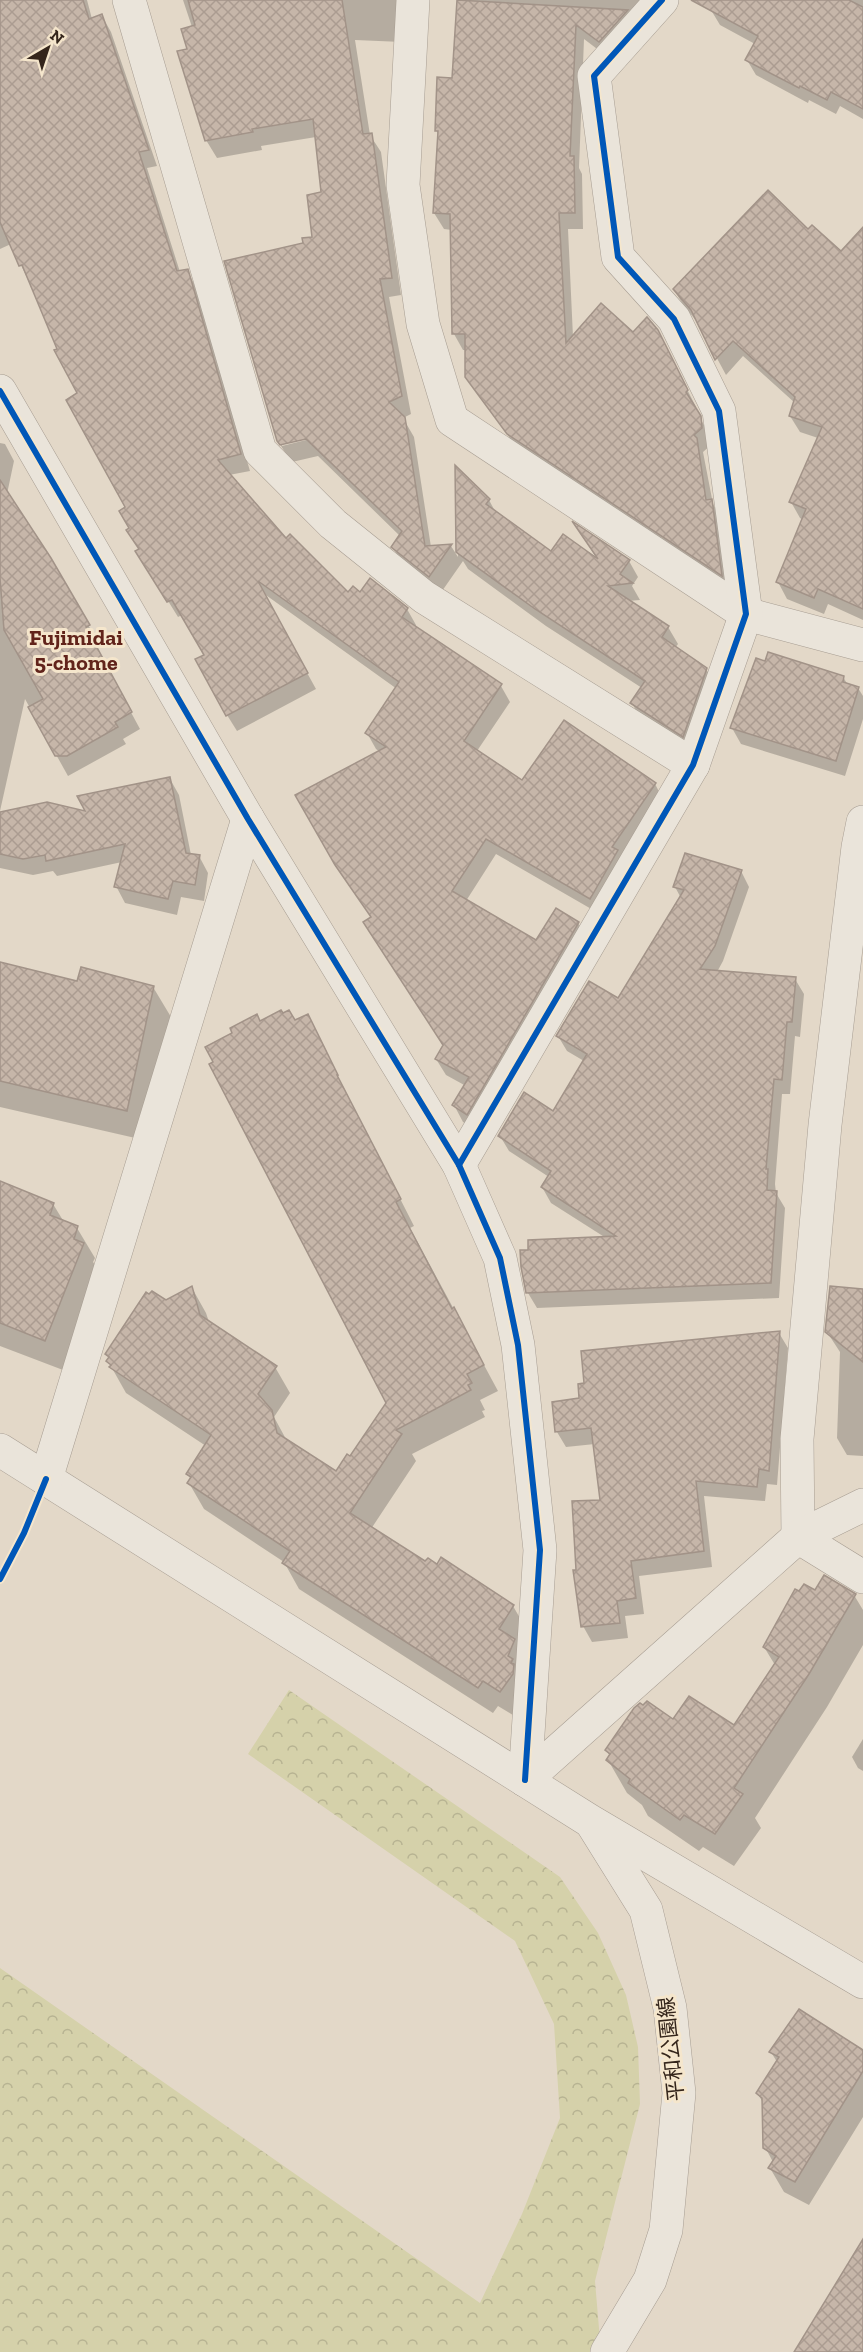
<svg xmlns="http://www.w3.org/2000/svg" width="863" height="2352" font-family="'Zilla Slab','Noto Sans JP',serif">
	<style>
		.forest { fill: url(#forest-crowns) }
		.shadow { fill: #0003; fill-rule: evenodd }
		.building { fill: url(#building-cross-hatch); stroke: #a29388; stroke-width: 1.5 }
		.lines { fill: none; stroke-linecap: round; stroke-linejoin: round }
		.minor-casing { stroke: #a79d92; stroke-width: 34 }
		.minor { stroke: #eae4da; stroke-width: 33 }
		.cycleway-casing { stroke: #f5e6cc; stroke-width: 10 }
		.cycleway { stroke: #0057b8; stroke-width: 6 }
		.labels { text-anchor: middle; stroke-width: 6; stroke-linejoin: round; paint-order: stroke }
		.street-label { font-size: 21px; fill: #34251b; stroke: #f5e6cc }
		.neighbourhood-label { font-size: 22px; font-weight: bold; fill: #61231a; stroke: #f5e6cc }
	</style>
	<defs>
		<pattern id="forest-crowns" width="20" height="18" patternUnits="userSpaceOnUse" patternTransform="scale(1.5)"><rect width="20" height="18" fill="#d5d1aa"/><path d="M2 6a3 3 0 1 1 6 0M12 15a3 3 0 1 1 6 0" fill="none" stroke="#b7b392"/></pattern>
		<pattern id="building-cross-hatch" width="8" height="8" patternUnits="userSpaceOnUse" patternTransform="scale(1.5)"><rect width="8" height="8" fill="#c6b6a9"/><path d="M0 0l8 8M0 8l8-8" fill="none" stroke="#ab9c91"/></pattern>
	</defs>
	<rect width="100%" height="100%" fill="#e3d8c8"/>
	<!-- forest -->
	<polygon class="forest" points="289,1690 560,1877 598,1933 626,1995 638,2047 640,2104 595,2281 601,2352 0,2352 0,1968 480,2303 522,2214 560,2118 554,2024 515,1941 248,1754"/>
	<!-- shadow -->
	<g class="shadow">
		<polygon points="0,0 87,0 92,19 102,16 111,32 157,166 147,168 180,272 187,271 196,287 250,471 229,475 286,540 349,594 361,594 407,609 416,625 415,627 501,686 510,702 477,751 523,782 564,722 655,784 664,801 600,914 496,854 466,901 536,943 578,923 588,940 476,1130 463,1122 454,1105 466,1086 446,1075 436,1059 444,1046 372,918 347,881 380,752 376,749 367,733 397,689 263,593 316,689 237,731 227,715 206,655 182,615 178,617 147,567 131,529 127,508 29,282 11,244 0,249"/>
		<path d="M183,0H405L402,42L355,40L370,135L381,152L401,295L389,297L411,414L403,418L414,437L431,547L451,546L458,557L456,469L489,500L496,513L551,553L598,560L576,527L629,561L638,577L632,586L640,600L628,601L668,627L678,644L675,648L706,669L716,686L692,752L641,720L632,703L642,688L546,626L468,569L463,561L440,594L403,565L393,547L400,536L318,456L292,462L289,459L278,441L305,244L314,238L322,193L316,137L261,146L262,150L217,158L206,140L189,50L192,27ZM313,436L314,438L282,446V443Z"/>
		<polygon points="459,0 663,0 609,58 584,39 579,168 582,174 583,229 568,229 573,337 633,334 657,330 696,407 695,409 709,434 711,445 703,452 713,504 720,517 730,590 518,450 467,377 467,350 463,350 454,334 452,230 444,229 434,213 439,135 436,130 453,79"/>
		<polygon points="716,0 863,0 863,119 840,106 836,114 809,100 808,103 756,75 747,60 755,44 720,25 711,10"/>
		<polygon points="808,231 863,273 863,620 828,604 824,614 787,599 778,582 803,520 800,518 791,502 818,438 800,432 790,416 795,403 743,356 726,375 698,323 684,306 674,290"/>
		<polygon points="0,443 5,444 14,461 7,494 50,559 98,642 94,644 140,729 123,739 126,744 68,776 25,699 0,811"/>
		<polygon points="843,677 848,685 858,688 863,696 863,719 845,776 741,744 732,728"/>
		<polygon points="170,779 179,795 191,855 199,856 208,873 204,901 181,897 177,915 125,903 116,886 122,862 57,876 53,871 33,875 0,868 0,814 88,813"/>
		<polygon points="741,871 749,887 723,961 717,972 795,979 804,994 800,1037 795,1036 790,1094 782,1094 775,1184 776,1193 785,1208 779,1298 537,1308 528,1293 606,1238 551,1203 542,1187 549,1177 509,1151 500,1136 553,1113 584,1061 567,1051 558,1036 619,1000 681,898 675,887"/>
		<polygon points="0,964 79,982 153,987 171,1017 144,1140 0,1107"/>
		<polygon points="307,1016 414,1226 410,1228 498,1391 480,1400 485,1410 482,1411 485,1417 412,1454 416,1461 371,1529 426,1563 513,1606 528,1632 516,1717 498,1706 493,1713 299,1589 284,1562 204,1509 189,1483 191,1480 188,1474 206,1446 126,1393 108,1361 109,1359 107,1354 166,1302 192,1288 206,1313 209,1322 275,1367 290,1393 274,1417 287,1441 336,1473 350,1458 387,1404 260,1022 295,1022"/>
		<polygon points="0,1183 53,1204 64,1222 77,1228 95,1258 93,1262 101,1274 63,1370 0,1346"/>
		<polygon points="863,1290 863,1456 847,1455 837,1438 840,1352 827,1332"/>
		<polygon points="779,1333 788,1348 777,1485 767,1484 765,1501 704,1496 712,1567 639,1576 644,1614 625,1616 628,1638 592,1642 583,1626 578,1571 602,1501 595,1444 566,1447 557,1432 581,1400"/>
		<polygon points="815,1592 854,1595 863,1610 863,1645 827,1707 755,1818 761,1828 734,1866 703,1847 699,1851 648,1816 642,1805 627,1793 608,1760 610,1756 606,1750 673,1721 734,1727 775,1665 764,1647"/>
		<polygon points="863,1739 863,1771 858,1768 852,1757"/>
		<polygon points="771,2052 863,2052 863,2117 809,2205 784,2192 770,2168 773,2162 765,2147 764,2104 757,2093 777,2062"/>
	</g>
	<!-- building -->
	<g class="building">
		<polygon points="0,0 83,0 89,19 102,14 149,150 139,152 177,271 188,269 241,454 218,460 286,538 290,534 348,592 353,586 360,592 370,578 408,608 402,617 502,684 464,741 522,780 564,720 656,783 612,847 618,850 590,899 486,839 452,891 536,940 556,908 579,922 467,1115 452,1105 469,1077 435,1059 443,1045 363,922 371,917 335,865 295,795 386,747 365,733 399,682 258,581 308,673 226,716 195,659 204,655 172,600 167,602 135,551 139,549 126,530 129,528 119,511 125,507 66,400 77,393 54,350 57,349 22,265 19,266 0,222"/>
		<polygon points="188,0 342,0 363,134 372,133 392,278 380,279 402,396 389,402 405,417 425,546 452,544 429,577 391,547 402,531 306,439 280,445 277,441 224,261 303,243 302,238 312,237 307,195 321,192 313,119 252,129 253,132 205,141 177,51 187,49 181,29 195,25"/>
		<polygon points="457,0 628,10 599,42 576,25 570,156 574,156 575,213 559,213 566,343 601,303 633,332 647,317 658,330 688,390 686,392 701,416 702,428 694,435 697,438 706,500 712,499 722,576 507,434 465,377 465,334 452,334 450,214 433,213 438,131 435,131 437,77 452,78"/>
		<polygon points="691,0 849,0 863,7 863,109 831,92 827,100 800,86 799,88 745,60 758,36"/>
		<polygon points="768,190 808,229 812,225 841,251 863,227 863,609 818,589 814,598 776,582 806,509 789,502 822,427 789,416 795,397 733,341 715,360 691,310 673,289"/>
		<polygon points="455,465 490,499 486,504 551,551 563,534 598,559 572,521 630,560 620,574 633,583 608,586 669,626 662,637 707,668 683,737 630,703 645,681 535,609 456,552"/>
		<polygon points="0,480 51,558 90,625 86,627 132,712 115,722 118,727 67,756 55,756 28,707 43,699 4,630 0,578"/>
		<polygon points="768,652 844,676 843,682 859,687 836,761 730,728 756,658 765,661"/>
		<polygon points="170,777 186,853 200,855 195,885 173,881 168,899 114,887 125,844 46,861 45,855 23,859 0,854 0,812 47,802 85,811 77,796"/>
		<polygon points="685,853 742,870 715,946 700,969 796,977 792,1022 787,1022 782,1080 774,1079 766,1169 768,1169 767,1190 777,1191 771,1283 526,1293 521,1267 520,1250 528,1250 528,1240 616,1236 541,1187 551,1171 498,1136 524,1092 553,1111 587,1054 556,1036 589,981 618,998 684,890 673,887"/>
		<polygon points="0,962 77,981 81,967 154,986 127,1111 0,1081"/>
		<polygon points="281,1010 283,1013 289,1010 295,1020 308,1014 338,1075 337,1075 401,1199 396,1202 452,1309 454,1307 484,1365 467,1374 472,1383 468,1385 471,1390 396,1430 402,1434 350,1513 425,1561 428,1558 437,1564 441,1557 514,1605 499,1629 515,1639 508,1656 513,1659 511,1663 514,1664 513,1674 500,1692 483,1681 478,1688 282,1563 290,1551 187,1483 191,1477 186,1474 211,1435 109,1367 111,1365 106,1361 109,1357 105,1354 146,1292 149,1294 152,1291 166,1300 192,1286 200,1315 277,1366 258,1394 272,1410 277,1433 336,1471 347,1454 350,1456 386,1403 209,1064 213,1062 205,1047 232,1033 230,1028 257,1014 260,1021"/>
		<polygon points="0,1181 54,1203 50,1215 78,1226 74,1239 84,1243 45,1341 0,1323"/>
		<polygon points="830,1286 863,1289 863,1362 825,1332"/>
		<polygon points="780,1331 769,1471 759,1469 757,1487 696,1481 704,1551 631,1561 636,1598 617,1601 620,1623 581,1627 573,1570 576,1570 572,1501 600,1500 591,1428 555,1432 552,1402 579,1398 578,1384 584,1383 581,1351"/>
		<polygon points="824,1575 856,1594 809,1674 734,1788 743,1794 715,1834 684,1815 680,1820 628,1783 630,1779 606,1760 610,1754 605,1750 634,1708 640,1703 643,1705 647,1701 673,1719 689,1696 734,1725 779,1657 763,1647 795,1589 799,1591 804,1584 815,1590"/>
		<polygon points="799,2009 863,2050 863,2071 795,2182 768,2168 776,2156 763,2148 762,2098 756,2093 779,2057 769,2052"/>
		<polygon points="863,2239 863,2352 794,2352"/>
	</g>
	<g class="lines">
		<defs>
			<g id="minor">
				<polyline points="129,0 260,451 333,524 424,597 693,765"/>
				<polyline points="413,0 403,185 423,324 452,420 746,614 863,645"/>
				<polyline points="0,391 248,819 459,1165 500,1258 518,1345 540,1550 525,1780"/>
				<polyline points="863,822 858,847 825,1125 797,1439 798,1537 863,1577"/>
				<polyline points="459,1165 693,765 746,614 719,411 674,319 618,257 594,76 662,0"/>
				<polyline points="0,1450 590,1821 863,1982"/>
				<polyline points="46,1479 248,819"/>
				<polyline points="525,1780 798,1537 863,1505"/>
				<polyline points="593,1825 646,1910 670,2008 679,2093 666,2230 650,2280 607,2352"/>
			</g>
		</defs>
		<!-- minor casing -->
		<use href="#minor" class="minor-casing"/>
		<!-- minor -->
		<use href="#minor" class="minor"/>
		<defs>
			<g id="cycleway">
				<polyline points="0,391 248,819 459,1165 500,1258 518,1345 540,1550 525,1780"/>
				<polyline points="459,1165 693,765 746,614 719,411 674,319 618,257 594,76 662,0"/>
				<polyline points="0,1579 24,1533 46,1479"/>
			</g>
		</defs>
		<!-- cycleway casing -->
		<use href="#cycleway" class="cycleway-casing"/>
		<!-- cycleway -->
		<use href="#cycleway" class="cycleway"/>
	</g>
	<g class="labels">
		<!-- street labels -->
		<g class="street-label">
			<text transform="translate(671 2049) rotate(-96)" y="7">平和公園線</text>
		</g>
		<!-- neighbourhood labels -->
		<g class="neighbourhood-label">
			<text x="76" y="645">Fujimidai<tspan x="76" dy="25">5-chome</tspan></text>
		</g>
	</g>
	<!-- north arrow -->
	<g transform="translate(48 48) rotate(39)" stroke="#f5e6cc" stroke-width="4.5" paint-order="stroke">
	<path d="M0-4.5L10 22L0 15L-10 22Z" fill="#34251b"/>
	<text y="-9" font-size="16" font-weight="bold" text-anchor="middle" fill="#34251b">N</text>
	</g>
</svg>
